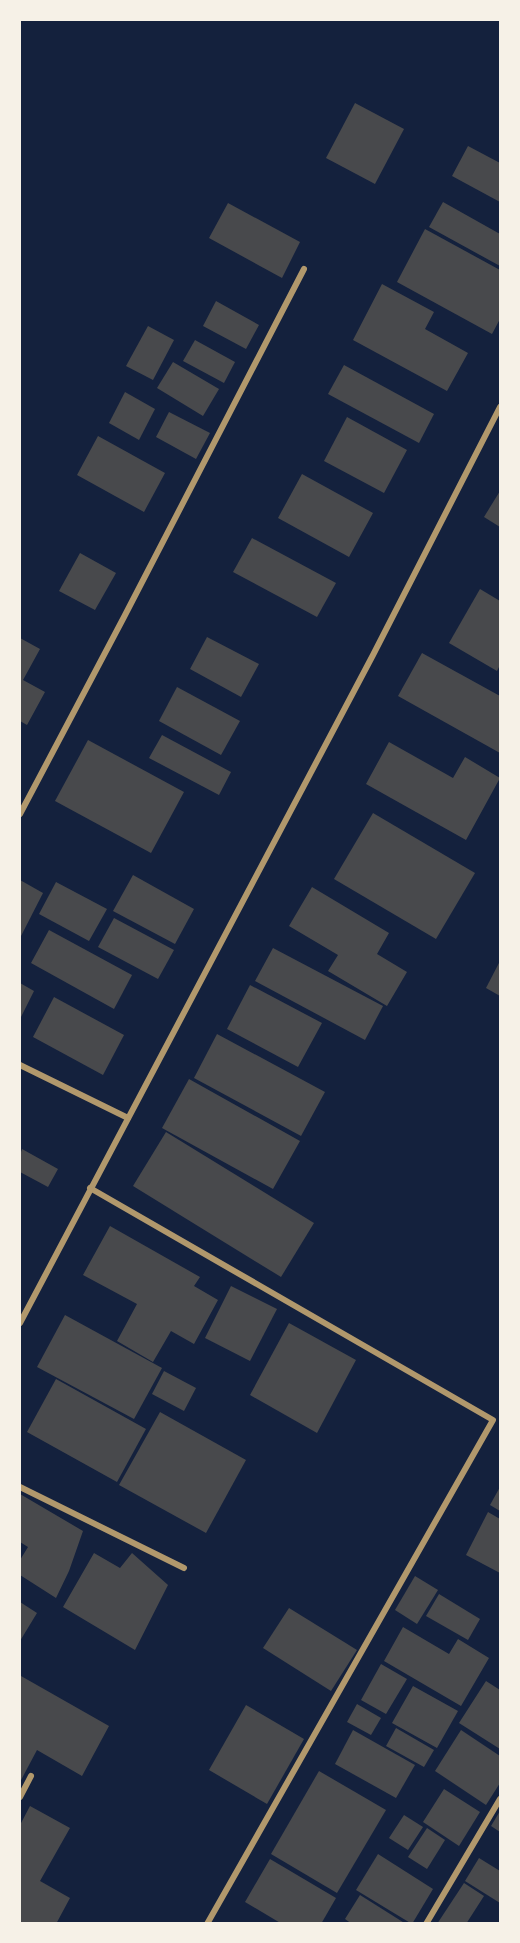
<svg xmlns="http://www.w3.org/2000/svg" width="520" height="1943" font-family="Jost,sans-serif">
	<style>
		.building { fill: #48494c }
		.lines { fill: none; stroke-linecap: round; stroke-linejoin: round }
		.minor { stroke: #b1986c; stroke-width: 6 }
	</style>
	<rect width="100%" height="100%" fill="#14213d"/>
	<!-- building -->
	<g class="building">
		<polygon points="355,103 404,129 375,184 326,158"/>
		<polygon points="468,146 500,163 500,202 452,176"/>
		<polygon points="443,202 500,234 500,266 429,227"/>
		<polygon points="228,203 300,242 282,278 209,238"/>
		<polygon points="425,229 500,270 500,319 492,334 397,282"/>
		<polygon points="382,284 434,312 425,329 468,353 447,391 353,340"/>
		<polygon points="216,301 259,325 246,349 203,326"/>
		<polygon points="148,326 174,340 153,380 126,366"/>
		<polygon points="195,340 235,362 224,383 183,361"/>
		<polygon points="173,362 219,389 203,416 157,388"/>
		<polygon points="344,365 434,414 419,443 328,394"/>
		<polygon points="125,392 155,409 139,440 109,423"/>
		<polygon points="169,412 210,433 196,459 156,437"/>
		<polygon points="347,417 407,450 384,493 324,461"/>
		<polygon points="98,436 165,473 144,512 77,475"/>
		<polygon points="302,474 373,513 349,557 278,518"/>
		<polygon points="500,491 500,527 484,517"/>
		<polygon points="252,538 336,583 317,617 233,572"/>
		<polygon points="80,553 116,573 95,610 59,591"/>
		<polygon points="480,589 500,601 500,665 497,671 449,643"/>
		<polygon points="207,637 259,664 241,697 190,669"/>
		<polygon points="20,638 40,649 23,680 45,692 27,725 20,721"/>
		<polygon points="422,653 500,696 500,753 398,696"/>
		<polygon points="177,687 240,721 221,755 159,721"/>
		<polygon points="162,735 231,772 219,795 149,758"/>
		<polygon points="88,740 184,792 151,853 55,801"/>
		<polygon points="389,742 453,778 465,757 500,778 466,840 366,784"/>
		<polygon points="373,813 475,873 436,939 334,879"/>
		<polygon points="133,875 194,909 175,944 113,911"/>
		<polygon points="20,880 43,893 20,938"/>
		<polygon points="56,882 107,909 89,941 39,914"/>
		<polygon points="312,887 389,933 377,954 407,972 387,1006 328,971 338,955 289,926"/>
		<polygon points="114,918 174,950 158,979 98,947"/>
		<polygon points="49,930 132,975 114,1009 31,963"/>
		<polygon points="273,948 383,1006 365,1040 255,981"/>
		<polygon points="500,961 500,996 486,988"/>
		<polygon points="20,983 34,991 20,1019"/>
		<polygon points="250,985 322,1023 298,1067 227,1029"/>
		<polygon points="54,997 124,1035 103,1075 33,1037"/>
		<polygon points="217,1034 325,1092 301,1136 194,1078"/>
		<polygon points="189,1079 300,1141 273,1189 162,1128"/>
		<polygon points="166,1132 314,1223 281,1277 133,1186"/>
		<polygon points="22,1149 58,1169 48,1187 20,1172 20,1155"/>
		<polygon points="110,1226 200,1277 194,1286 218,1300 194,1344 171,1331 153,1362 117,1341 137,1304 83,1275"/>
		<polygon points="231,1286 277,1309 250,1361 205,1338"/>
		<polygon points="65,1315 162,1368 134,1419 37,1367"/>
		<polygon points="289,1323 356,1360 317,1433 250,1395"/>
		<polygon points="164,1371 196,1388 184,1411 152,1394"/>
		<polygon points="56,1379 146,1429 117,1482 27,1432"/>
		<polygon points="160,1412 246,1460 206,1533 119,1485"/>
		<polygon points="500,1487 500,1511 490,1505"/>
		<polygon points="20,1494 83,1531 69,1571 56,1598 20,1575 20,1560 28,1547 20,1542"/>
		<polygon points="488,1512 500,1519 500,1573 466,1555"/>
		<polygon points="94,1553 120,1568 132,1553 168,1585 135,1650 63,1607"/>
		<polygon points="415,1576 438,1590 417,1624 395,1610"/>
		<polygon points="439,1594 480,1619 468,1640 426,1616"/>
		<polygon points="20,1602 37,1613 20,1641"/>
		<polygon points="289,1608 357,1650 331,1691 263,1648"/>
		<polygon points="403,1627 449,1654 458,1639 489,1658 461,1706 384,1661"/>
		<polygon points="381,1664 407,1679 386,1714 361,1700"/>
		<polygon points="21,1676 109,1726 82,1776 37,1750 20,1782"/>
		<polygon points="486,1681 500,1690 500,1749 459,1723"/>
		<polygon points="413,1686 458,1711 437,1748 392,1723"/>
		<polygon points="357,1704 381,1718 371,1735 347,1722"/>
		<polygon points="246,1705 304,1739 267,1804 209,1770"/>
		<polygon points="396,1728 434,1750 424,1767 386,1746"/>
		<polygon points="353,1730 415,1765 396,1798 335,1764"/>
		<polygon points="461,1730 500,1756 500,1783 486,1805 435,1771"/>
		<polygon points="319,1771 386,1810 337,1893 271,1854"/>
		<polygon points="444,1789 480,1812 459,1846 423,1822"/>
		<polygon points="30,1806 70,1828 40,1881 70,1898 56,1924 20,1924 20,1825"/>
		<polygon points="500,1811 500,1832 491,1826"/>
		<polygon points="404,1815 423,1827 408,1850 389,1838"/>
		<polygon points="427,1828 445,1840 427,1869 408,1857"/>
		<polygon points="378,1854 433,1889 412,1924 356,1890"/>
		<polygon points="479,1858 500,1871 500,1903 465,1881"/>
		<polygon points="270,1859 336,1898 321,1924 282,1924 245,1902"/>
		<polygon points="464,1883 484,1896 466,1924 437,1924"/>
		<polygon points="360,1895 406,1924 352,1924 345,1919"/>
	</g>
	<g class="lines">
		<!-- minor -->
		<g class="minor">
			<polyline points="20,814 124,617 304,269"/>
			<polyline points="20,1065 128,1118"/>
			<polyline points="90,1188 493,1420 207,1924"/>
			<polyline points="20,1323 373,655 500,407"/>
			<polyline points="20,1487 184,1568"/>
			<polyline points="20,1797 31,1776"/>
			<polyline points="426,1924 500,1799"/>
		</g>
	</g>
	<!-- border -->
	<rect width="520" height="1943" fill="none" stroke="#f6f1e7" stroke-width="42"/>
</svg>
